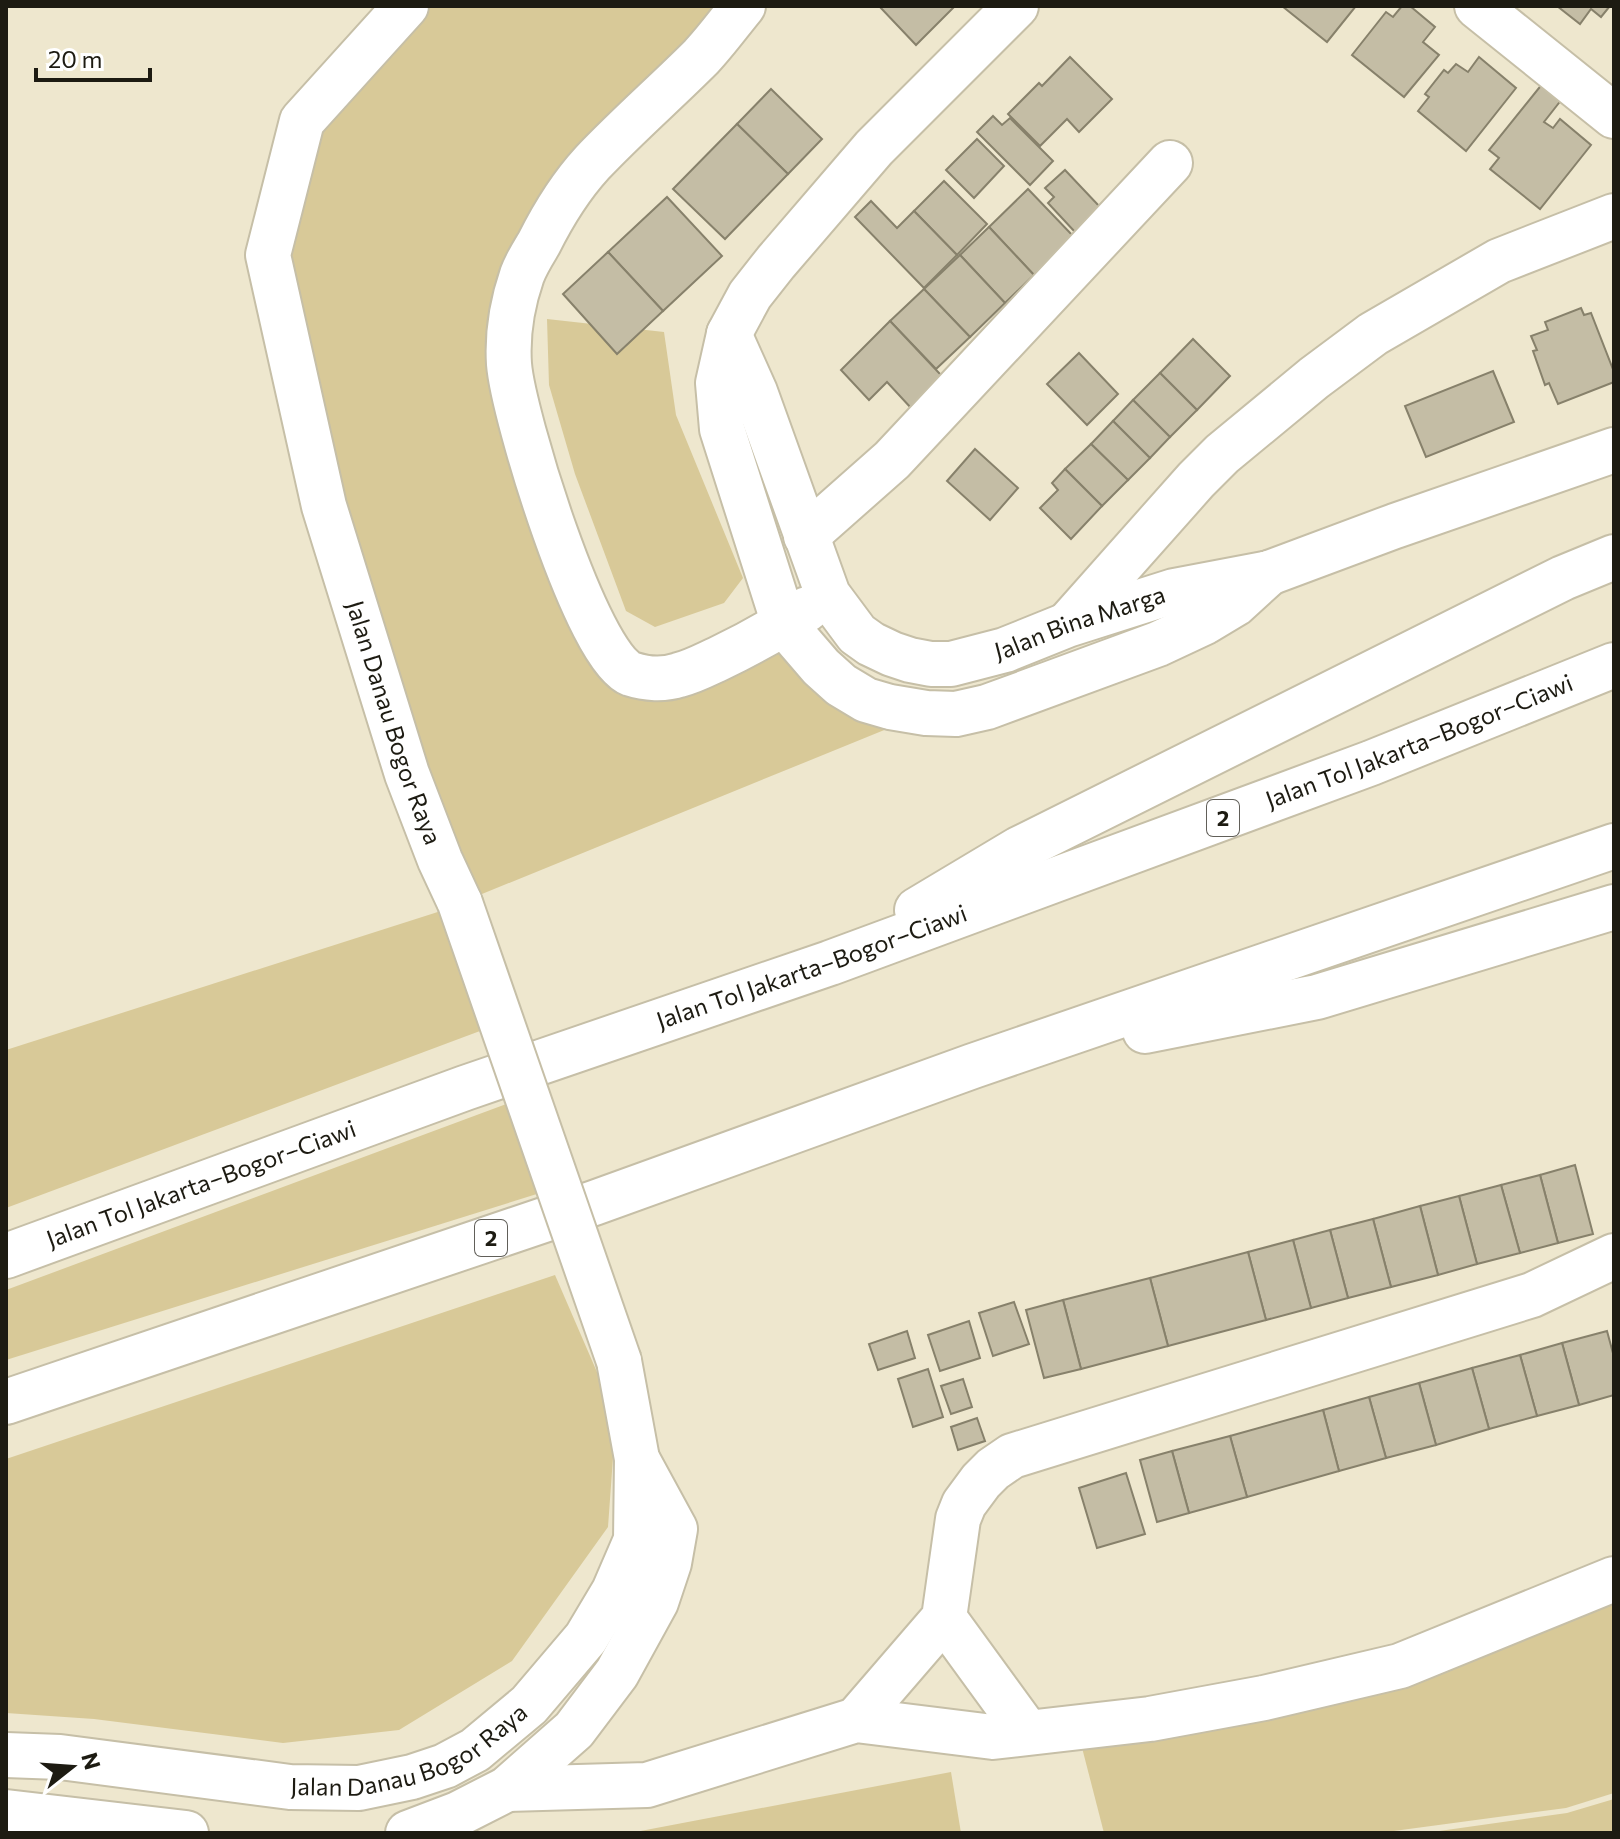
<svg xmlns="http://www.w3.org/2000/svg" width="1620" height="1839" font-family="Commissioner,sans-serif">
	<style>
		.green { fill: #d8c998 }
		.building { fill: #c4bda5; stroke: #87816b; stroke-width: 2 }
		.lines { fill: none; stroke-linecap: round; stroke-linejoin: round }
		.minor-casing { stroke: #c6bfa7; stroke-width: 48 }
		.highway-casing { stroke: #c6bfa7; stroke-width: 48 }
		.minor { stroke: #fff; stroke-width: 44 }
		.highway { stroke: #fff; stroke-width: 44 }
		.minor-bridge-casing { stroke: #c6bfa7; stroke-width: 48; stroke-linecap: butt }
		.minor-bridge { stroke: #fff; stroke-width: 44 }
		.labels { text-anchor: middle; stroke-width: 6; stroke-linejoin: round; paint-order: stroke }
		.shield { fill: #fff; stroke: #615f59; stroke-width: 2 }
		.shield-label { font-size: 22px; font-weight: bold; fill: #1d1b12 }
		.street-label { font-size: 24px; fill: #1d1b12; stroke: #fff }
	</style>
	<rect width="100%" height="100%" fill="#eee7ce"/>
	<!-- green -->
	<g class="green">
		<polygon points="406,6 743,6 549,223 509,366 634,675 784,624 926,713 460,903 268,255 302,121"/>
		<polygon points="547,319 664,332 676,415 743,578 724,603 655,627 626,611 575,474 549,385"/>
		<polygon points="444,910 480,1031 6,1208 6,1050"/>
		<polygon points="509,1103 540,1193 6,1360 6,1290"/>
		<polygon points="555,1275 616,1416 608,1527 512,1661 399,1730 283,1743 94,1719 6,1713 6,1459"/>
		<polygon points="1614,1597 1614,1793 1566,1808 1379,1833 1104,1833 1079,1736"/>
		<polygon points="951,1772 961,1833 630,1833"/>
		<polygon points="1614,1799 1614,1833 1425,1833 1567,1813"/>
	</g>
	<!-- building -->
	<g class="building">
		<polygon points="879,6 955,6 916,45"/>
		<polygon points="1282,6 1356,6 1327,42"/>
		<polygon points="1402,6 1410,6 1435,27 1423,42 1439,55 1404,97 1352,55 1386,12 1393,17"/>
		<polygon points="1557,6 1610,6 1601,17 1591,9 1580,24"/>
		<polygon points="1070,57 1112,99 1079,132 1067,119 1040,146 1008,114 1039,83 1042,86"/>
		<polygon points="1479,57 1516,88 1466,151 1418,111 1429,97 1425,94 1444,70 1448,73 1456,64 1468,72"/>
		<polygon points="1543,83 1562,99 1544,122 1553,128 1560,119 1591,145 1540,209 1490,169 1499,158 1489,150"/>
		<polygon points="771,89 822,139 788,174 737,124"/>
		<polygon points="993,116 1002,125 1010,118 1053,161 1030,185 977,132"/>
		<polygon points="737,124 788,174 725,239 673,189"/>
		<polygon points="977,139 1004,166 974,198 946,170"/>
		<polygon points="1065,170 1100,207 1075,232 1048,203 1054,197 1045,188"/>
		<polygon points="944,181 987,224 957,255 914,211"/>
		<polygon points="1028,189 1074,237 1034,275 989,227"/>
		<polygon points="667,197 722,256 663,311 608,252"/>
		<polygon points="871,201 897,228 914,211 957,255 924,288 855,217"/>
		<polygon points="989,227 1034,275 1005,303 960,255"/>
		<polygon points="608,252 663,311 617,354 563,294"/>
		<polygon points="960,255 1005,303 970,337 924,289"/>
		<polygon points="924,289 970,337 936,369 890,321"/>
		<polygon points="1581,308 1584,315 1591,313 1614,372 1614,382 1558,404 1549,383 1545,385 1533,351 1537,350 1531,336 1548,330 1545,322"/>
		<polygon points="890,321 956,391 924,422 887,382 869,400 841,370"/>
		<polygon points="1193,339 1230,376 1197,410 1160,373"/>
		<polygon points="1079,353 1118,394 1087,425 1047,384"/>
		<polygon points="1493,371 1514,422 1426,457 1405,406"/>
		<polygon points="1160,373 1197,410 1170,437 1133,400"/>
		<polygon points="1133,400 1170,437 1150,458 1113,421"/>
		<polygon points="1113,421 1150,458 1128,480 1091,444"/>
		<polygon points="1091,444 1128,480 1102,506 1065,469"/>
		<polygon points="975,449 1018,488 990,520 947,481"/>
		<polygon points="1065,469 1102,506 1071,539 1040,508 1058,490 1052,483"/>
		<polygon points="1575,1165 1593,1234 1558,1243 1540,1175"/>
		<polygon points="1540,1175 1558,1243 1520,1253 1501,1185"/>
		<polygon points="1501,1185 1520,1253 1477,1264 1459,1196"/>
		<polygon points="1459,1196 1477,1264 1438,1275 1420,1206"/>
		<polygon points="1420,1206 1438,1275 1391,1287 1373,1219"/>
		<polygon points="1373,1219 1391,1287 1348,1298 1330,1230"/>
		<polygon points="1330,1230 1348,1298 1311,1308 1293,1240"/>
		<polygon points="1293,1240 1311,1308 1266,1320 1248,1252"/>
		<polygon points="1248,1252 1266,1320 1168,1346 1150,1278"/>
		<polygon points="1150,1278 1168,1346 1081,1369 1063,1300"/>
		<polygon points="1063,1300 1081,1369 1044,1378 1026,1310"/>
		<polygon points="1014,1302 1029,1344 993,1356 979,1313"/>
		<polygon points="969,1321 980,1358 940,1371 928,1335"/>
		<polygon points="907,1331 915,1358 878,1370 869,1344"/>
		<polygon points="1607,1331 1614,1357 1614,1395 1579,1405 1562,1343"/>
		<polygon points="1562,1343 1579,1405 1537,1416 1520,1355"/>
		<polygon points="1520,1355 1537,1416 1489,1429 1472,1368"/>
		<polygon points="1472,1368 1489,1429 1436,1445 1419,1383"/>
		<polygon points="928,1369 943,1417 913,1427 898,1379"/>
		<polygon points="963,1379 972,1407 951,1414 941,1386"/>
		<polygon points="1419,1383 1436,1445 1386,1458 1369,1397"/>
		<polygon points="1369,1397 1386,1458 1339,1471 1323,1410"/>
		<polygon points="1323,1410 1339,1471 1247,1497 1230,1436"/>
		<polygon points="977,1418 985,1441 958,1450 951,1427"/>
		<polygon points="1230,1436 1247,1497 1189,1513 1172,1451"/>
		<polygon points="1172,1451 1189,1513 1157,1522 1140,1460"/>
		<polygon points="1126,1473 1145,1534 1097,1548 1079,1488"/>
	</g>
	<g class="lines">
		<defs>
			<g id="minor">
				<path id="s1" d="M406,6L302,121L268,255L324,506L407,774L440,860L460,903"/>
				<path d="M743,6C729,23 716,41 701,57C665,93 627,126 592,163C571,186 553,215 539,243C533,253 526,264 522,275C512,304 507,333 509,364C513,415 587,658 631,674C646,679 664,680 679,675C692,672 705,665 718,659C749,644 778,628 807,609"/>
				<polyline points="1016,6 874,148 776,262 750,295 729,334 718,383 722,429 784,624 821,667 841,685 866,700 890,707 926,713 956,714 987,707 1158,644 1205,622 1235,604 1269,573"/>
				<polyline points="1477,6 1614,116"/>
				<path id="s2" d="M729,334L755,392L828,595L857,634L871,644L892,654L910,660L931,664H951L1005,650L1067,625L1174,591L1269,573L1395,526L1614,450"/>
				<polyline points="806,536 892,460 1170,163"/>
				<polyline points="1069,623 1196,480 1222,454 1314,378 1373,334 1499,261 1614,216"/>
				<polyline points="944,1618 1027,1732"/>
				<polyline points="856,1720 944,1618 958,1519 964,1504 981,1481 993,1469 1012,1456 1532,1295 1614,1256"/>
				<path id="s3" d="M6,1755L60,1757L290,1787L359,1788L412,1777L445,1766L475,1750L529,1705L586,1638L614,1591L636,1540L637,1459L619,1361"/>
				<polyline points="507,1789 647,1785 856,1720 993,1737 1150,1719 1264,1698 1400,1666 1614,1579"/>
				<polyline points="6,1812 186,1833"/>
				<polyline points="408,1833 458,1814 507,1789 574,1730 617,1673 656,1602 669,1563 675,1529 638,1461"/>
			</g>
			<g id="highway">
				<polyline points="917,910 1019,849 1563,578 1614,557"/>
				<polyline points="1145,1031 1317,997 1614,907"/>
				<path id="s4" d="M6,1256L465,1088L830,963L1371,763L1614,665"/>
				<polyline points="6,1402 594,1203 973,1066 1614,846"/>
			</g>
		</defs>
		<!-- minor casing -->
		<use href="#minor" class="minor-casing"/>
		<!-- highway casing -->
		<use href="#highway" class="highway-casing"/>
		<!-- minor -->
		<use href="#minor" class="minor"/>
		<!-- highway -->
		<use href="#highway" class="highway"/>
		<defs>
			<polyline id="minor-bridge" points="460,903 619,1361"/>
		</defs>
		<!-- minor-bridge casing -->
		<use href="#minor-bridge" class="minor-bridge-casing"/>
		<!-- minor-bridge -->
		<use href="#minor-bridge" class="minor-bridge"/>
	</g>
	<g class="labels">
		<!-- shield labels -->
		<g class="shield">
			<rect x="1207" y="800" width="32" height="36" rx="6"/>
			<rect x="475" y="1220" width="32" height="36" rx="6"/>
		</g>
		<g class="shield-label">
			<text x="1223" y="826">2</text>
			<text x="491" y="1246">2</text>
		</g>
		<!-- street labels -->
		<g class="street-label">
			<text dy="8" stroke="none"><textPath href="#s2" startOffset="564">Jalan Bina Marga</textPath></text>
			<text dy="8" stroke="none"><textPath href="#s1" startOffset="778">Jalan Danau Bogor Raya</textPath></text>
			<text dy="8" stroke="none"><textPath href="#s4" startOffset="1504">Jalan Tol Jakarta–Bogor–Ciawi</textPath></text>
			<text dy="8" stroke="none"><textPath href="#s4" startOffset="856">Jalan Tol Jakarta–Bogor–Ciawi</textPath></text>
			<text dy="8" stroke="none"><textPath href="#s4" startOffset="208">Jalan Tol Jakarta–Bogor–Ciawi</textPath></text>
			<text dy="8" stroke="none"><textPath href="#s3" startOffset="414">Jalan Danau Bogor Raya</textPath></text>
		</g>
	</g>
	<!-- border -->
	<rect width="1620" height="1839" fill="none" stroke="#1d1b12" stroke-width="16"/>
	<!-- north arrow -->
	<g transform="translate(72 1767) rotate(73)" stroke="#ffffff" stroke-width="6" paint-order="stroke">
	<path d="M0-6L14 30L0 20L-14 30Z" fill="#1d1b12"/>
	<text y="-12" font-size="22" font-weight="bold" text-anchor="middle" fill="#1d1b12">N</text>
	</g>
	<!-- scale -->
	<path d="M36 68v12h114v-12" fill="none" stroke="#1d1b12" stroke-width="4"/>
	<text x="48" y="68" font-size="24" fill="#1d1b12" stroke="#ffffff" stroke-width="6" paint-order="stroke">20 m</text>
</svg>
